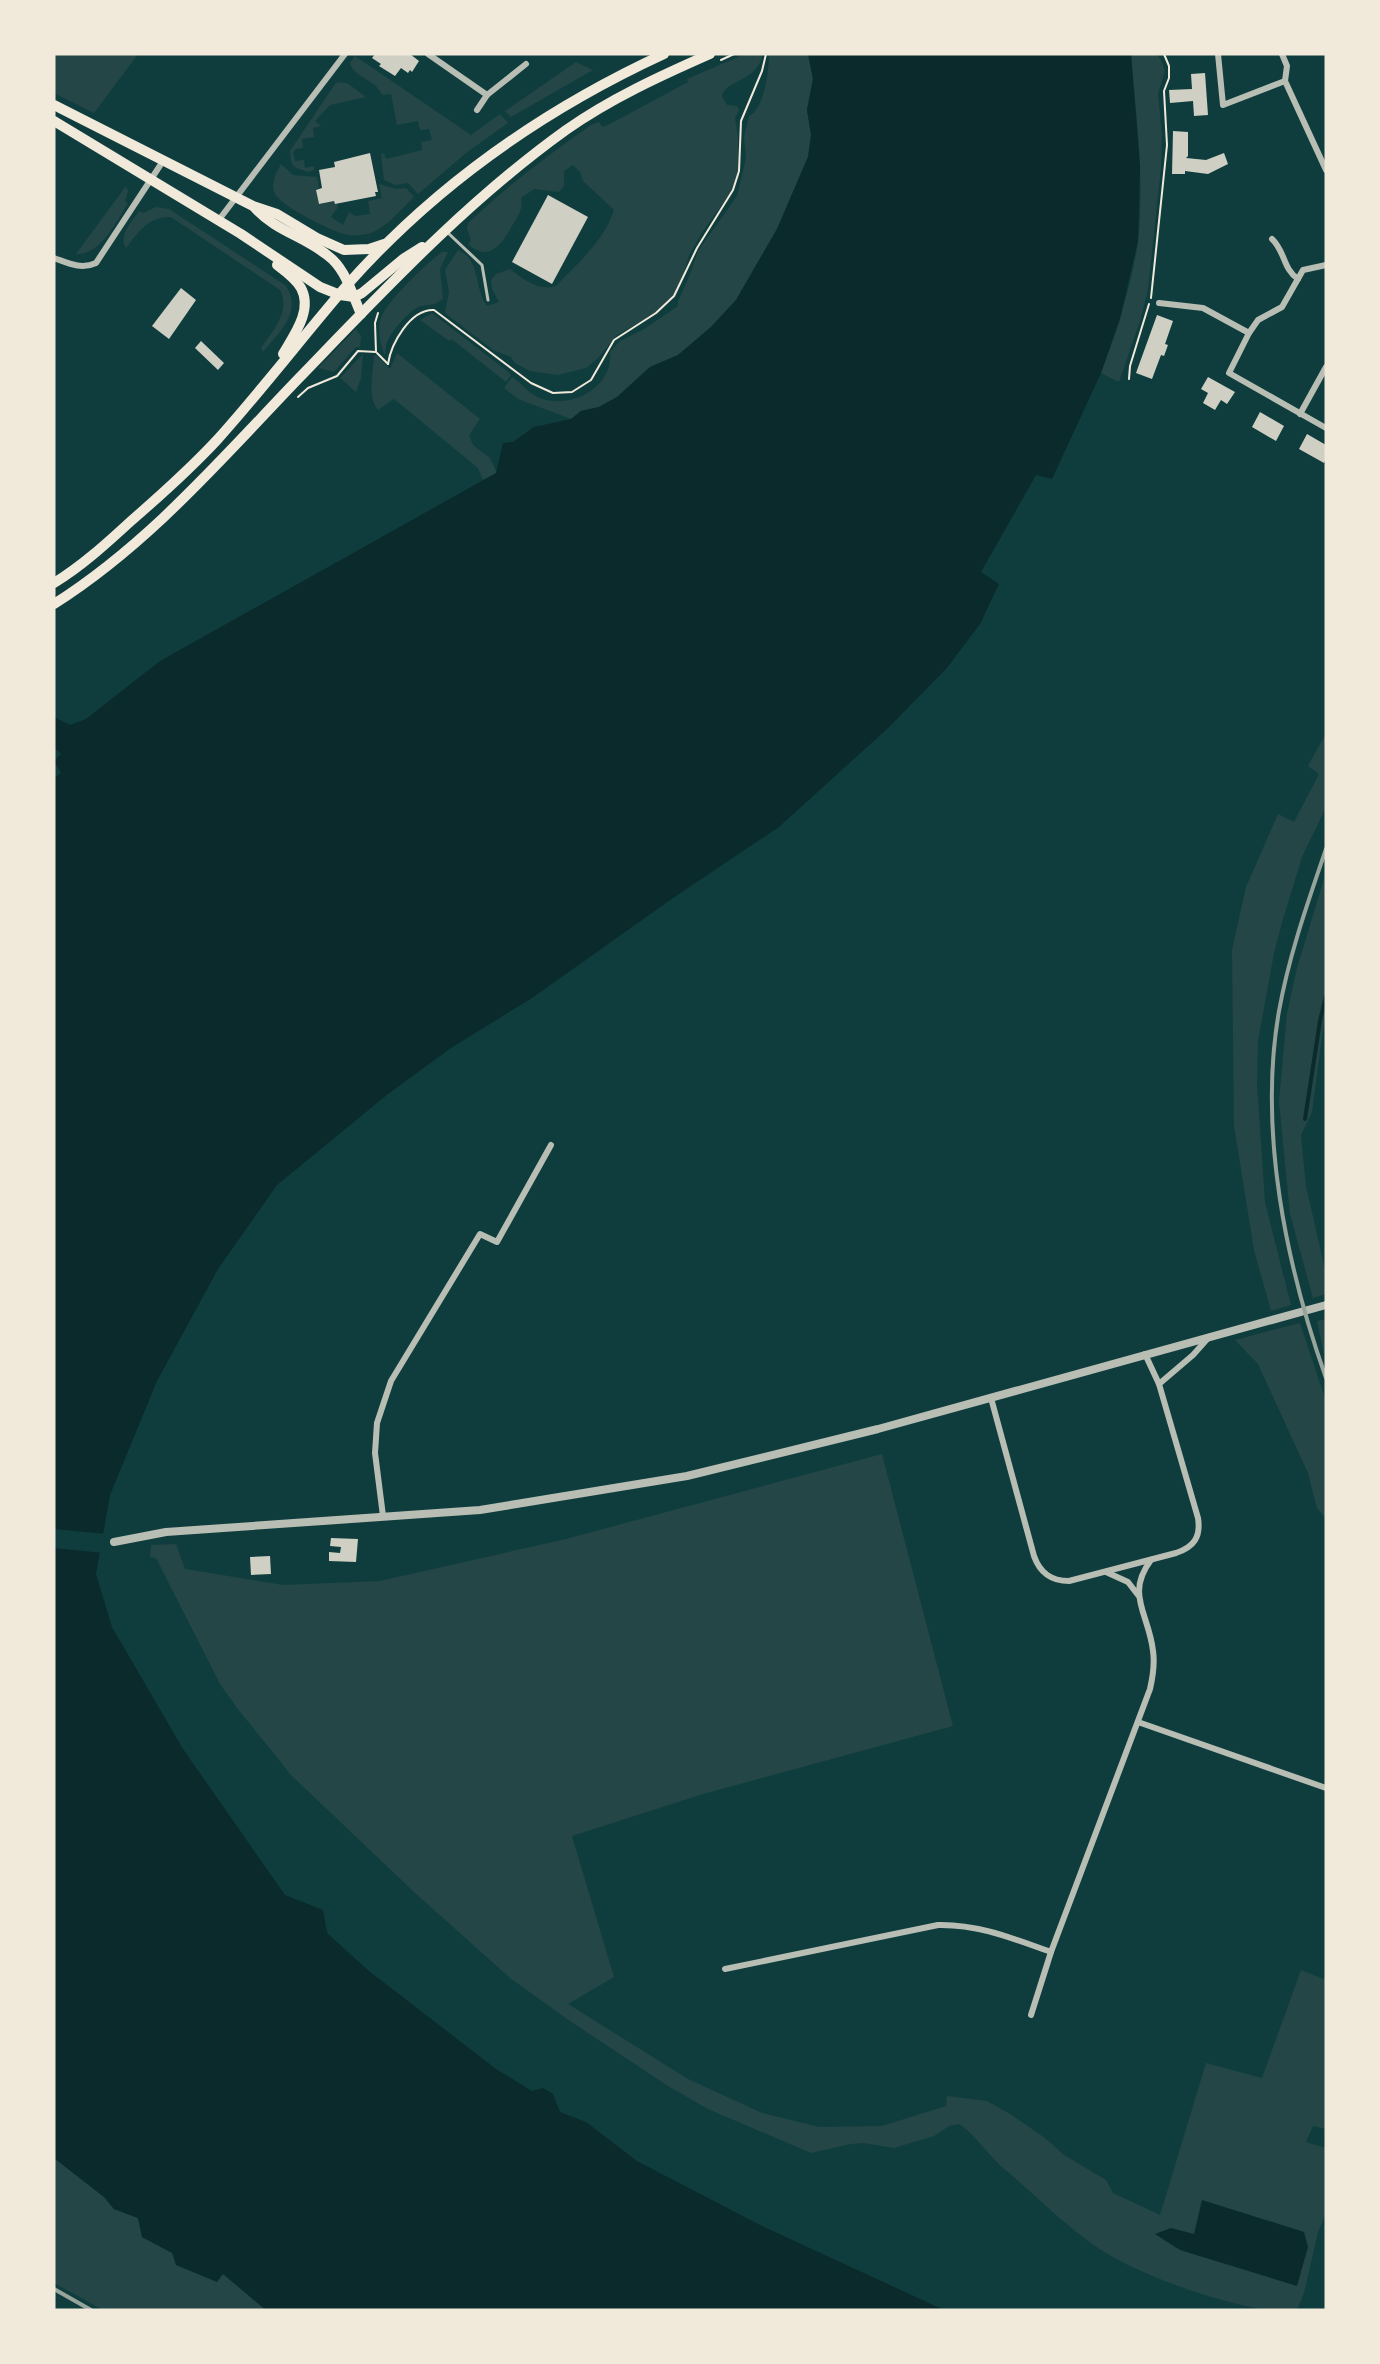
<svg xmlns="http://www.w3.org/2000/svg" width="1380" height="2364" font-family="'PT Sans',sans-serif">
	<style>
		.green { fill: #244646 }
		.water { fill: #0a2a2b }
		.pier { fill: #0f3d3e }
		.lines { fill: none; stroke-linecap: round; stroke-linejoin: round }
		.stream { stroke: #0a2a2b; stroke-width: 4 }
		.building { fill: #cfcfc3 }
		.path { stroke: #f1e9da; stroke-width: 2 }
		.service { stroke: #b8beb3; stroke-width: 3 }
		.minor { stroke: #b8beb3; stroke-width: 6 }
		.tertiary { stroke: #b8beb3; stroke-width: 8 }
		.primary { stroke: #f1e9da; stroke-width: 10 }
		.rail { stroke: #97a49c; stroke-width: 4 }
	</style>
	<rect width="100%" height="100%" fill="#0f3d3e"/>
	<!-- green -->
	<g class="green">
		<polygon points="54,54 138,54 94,113 54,93"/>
		<path d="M745,54H763C756,83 726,79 722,96L727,105L737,106L739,110L735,118L738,137V170L733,189L703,231L689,255L682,279L674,296L656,313L617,335L598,358L586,368L558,375L530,371L515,363L511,357L493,350L445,313L449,291L445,270L458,250C481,259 474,289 487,306L499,302L492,289L491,280L496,274L510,269C525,280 537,291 556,286C578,263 604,241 614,210L583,181L580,172L573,165L564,171V186L559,192L534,189L521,198C524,208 517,217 512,226C502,244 489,263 468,244L471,241L467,228L468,223C507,186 548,155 591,125L599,122L602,127L608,125L688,82L687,79Z"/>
		<path d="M769,54H808L813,79L807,110L811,135L808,157L777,229L736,300L711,327L678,355L650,367L617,397L599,407L581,411L571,419L518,399L504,388L512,377C523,384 529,395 543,399C573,409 614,386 610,352L620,341L644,329L678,306V301L689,277L698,251L737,196L746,158L744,137L749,116C764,110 769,70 769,54Z"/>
		<path d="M1131,54H1156L1161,60L1165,71L1158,94L1162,135L1161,168L1148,289L1141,318L1119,382L1101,373C1116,331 1132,286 1138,241C1145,179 1136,116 1131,54Z"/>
		<path d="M355,56L471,135L500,114L508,123L466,153L418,194L408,183L395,185L384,180L381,154L384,153L386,159L422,150L421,142L432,140L429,129L420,130L418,121L397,125L391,94L382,95C376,79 354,78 350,63Z"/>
		<polygon points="576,62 593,70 511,117 505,111"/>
		<path d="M339,82L347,83L366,97L330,105L315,121L321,126L313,128L314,137L302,139L303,148L296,149L293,152L295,161L304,160L305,168L314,166V170L309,172C294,167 291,169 290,151L335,84Z"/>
		<path d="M281,164L293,175L317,177L319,188L316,189L319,204L334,201L335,204H337L338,207L331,217L343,225L349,212L355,216L370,214L368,201L382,198L379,184L396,189L406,188L414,197C401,209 384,231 367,234C361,235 354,236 348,235C333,232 282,207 275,194C270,184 276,173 281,164Z"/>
		<path d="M126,186L128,191L125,202L128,203C117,221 100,256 76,254Z"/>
		<path d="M156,207L169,209L285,285C304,311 279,332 263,352L261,348C273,331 291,311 280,290L171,217C149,216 138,232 126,248C118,235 132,222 139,211L143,213Z"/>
		<path d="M442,252H448L440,269L443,298C436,306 431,304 421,306C410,309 388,334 386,346C385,349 386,352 385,355C380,345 377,328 381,318C386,302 428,262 442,252Z"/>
		<polygon points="432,313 507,371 511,375 506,382 458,344 451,339 449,341 420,320"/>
		<polygon points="356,329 361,336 360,347 356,347 334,372 318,368"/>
		<path d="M397,353L480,419L469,435L473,445L490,458L497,473L483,480L478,468L394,399L378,410C367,397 373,373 374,356L376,355L390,369Z"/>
		<polygon points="363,354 361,378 356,392 340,378"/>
		<polygon points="1326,733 1326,807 1302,857 1283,919 1274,953 1258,1041 1257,1084 1265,1202 1291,1305 1271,1311 1254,1250 1234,1126 1232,950 1246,887 1278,814 1294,822 1319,774 1308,766"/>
		<polygon points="1326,872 1326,1007 1312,1112 1301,1135 1306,1186 1326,1274 1326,1294 1313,1298 1290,1214 1279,1102 1287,1013 1297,968"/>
		<polygon points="1326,1319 1326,1364 1317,1321"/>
		<polygon points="1300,1323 1326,1401 1326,1519 1317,1508 1308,1473 1258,1364 1235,1340"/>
		<path d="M882,1454L953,1726L703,1794L572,1836L614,1977L568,2004L688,2079L762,2113L819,2127L882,2126L946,2106L947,2096L987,2101L1010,2114L1045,2138L1064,2155L1106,2180L1113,2193L1160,2215L1206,2063L1262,2078L1301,1970L1326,1980V2129L1313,2126L1306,2142L1326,2148V2213L1318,2232L1304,2293L1297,2310C1286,2310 1272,2312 1261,2309C1213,2301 1134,2273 1095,2246C1064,2224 1037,2197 1008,2172C992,2160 975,2134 959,2124L949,2126L934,2136L894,2148L864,2143L851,2144L811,2153L708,2109L668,2086L567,2019L510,1978L414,1892L291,1775L237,1708L220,1684L156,1558L150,1557L151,1545L176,1544L185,1569L283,1585L380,1581L566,1539Z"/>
		<polygon points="54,2158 104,2197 114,2209 138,2218 142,2237 173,2253 223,2274 266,2310 103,2310 54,2283"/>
	</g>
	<!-- water -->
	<g class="water">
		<polygon points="808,54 1131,54 1140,167 1138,241 1120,319 1101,373 1052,479 1036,475 981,572 999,584 980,624 947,668 887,729 779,827 673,898 532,998 451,1048 388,1094 277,1185 218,1269 157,1381 110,1495 96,1574 112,1627 183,1749 285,1895 323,1910 327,1933 369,1971 496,2069 532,2091 543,2088 553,2094 560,2112 586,2122 637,2161 760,2225 944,2310 266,2310 223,2274 217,2282 176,2265 172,2253 142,2237 138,2218 114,2209 104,2197 54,2158 54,778 61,773 54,761 61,754 54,747 54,717 70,725 86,719 160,661 496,473 503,443 513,442 534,427 571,419 581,411 599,407 617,397 650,367 678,355 711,327 736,300 777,229 808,157 811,135 807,110 813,79"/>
		<polygon points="1202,2200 1304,2232 1308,2247 1297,2286 1180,2250 1155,2234 1171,2228 1194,2234"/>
	</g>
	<!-- pier -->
	<polygon class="pier" points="54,1529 106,1534 103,1553 54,1548"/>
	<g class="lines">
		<!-- stream -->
		<polyline class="stream" points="1305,1119 1320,1021 1326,996"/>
	</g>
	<!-- building -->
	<g class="building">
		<polygon points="375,54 410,54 419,61 412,72 410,70 408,73 401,68 395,76 379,66 381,64 372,58"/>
		<polygon points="1205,73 1208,115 1194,116 1193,101 1170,103 1169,90 1192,89 1191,74"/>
		<polygon points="1173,131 1188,132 1188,156 1186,158 1206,160 1224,153 1228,164 1208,174 1185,171 1185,174 1172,174"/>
		<polygon points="370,153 378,192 375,192 376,196 335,204 334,201 319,204 316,190 322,188 319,170 335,167 334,162"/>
		<polygon points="548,195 588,217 552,284 512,262"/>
		<polygon points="181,288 196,300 169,339 152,326"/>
		<polygon points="1157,315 1173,321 1165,344 1168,345 1164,356 1161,355 1152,379 1136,373"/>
		<polygon points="201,341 224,363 218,370 195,348"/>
		<polygon points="1208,377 1235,392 1227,404 1221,400 1215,410 1203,403 1208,393 1201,389"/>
		<polygon points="1260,412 1284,426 1276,441 1252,427"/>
		<polygon points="1307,434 1326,445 1326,459 1324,463 1299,449"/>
		<polygon points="331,1538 358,1539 356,1562 329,1561 329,1552 340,1553 341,1547 330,1546"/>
		<polygon points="270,1556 271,1574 251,1575 250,1557"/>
	</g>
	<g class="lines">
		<!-- path -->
		<g class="path">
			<polyline points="721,60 734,54"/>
			<polyline points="1151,298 1167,145 1164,91 1169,78 1169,66 1164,54"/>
			<polyline points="377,353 388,364"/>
			<path d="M388,364C391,344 410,309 434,310L531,383L553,393L572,392L591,380L614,340L656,313L674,296L697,248L733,190L739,171L741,121L762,71L766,54"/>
			<polyline points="1129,379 1130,366 1149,304"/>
			<polyline points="298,397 308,388 337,376 358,351 376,352 375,323 378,313"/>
		</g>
		<!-- service -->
		<polyline class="service" points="447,232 482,265 488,300"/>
		<!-- minor -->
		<g class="minor">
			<polyline points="428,54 487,95"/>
			<polyline points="1218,54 1223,105 1285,81"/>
			<polyline points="1282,54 1287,66 1285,81 1326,170"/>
			<polyline points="477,110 487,95 526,64"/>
			<polyline points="218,221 345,54"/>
			<path d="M1272,239C1285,251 1283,269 1298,279"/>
			<path d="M54,258C68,263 81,270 96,263L163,161"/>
			<polyline points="1326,265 1303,270 1282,307 1258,320 1249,333 1229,373 1326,428"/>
			<polyline points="1159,303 1203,308 1249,333"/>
			<polyline points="1300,414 1326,367"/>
			<polyline points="1159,1384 1193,1355 1209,1337"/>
			<path d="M991,1398L1034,1556C1040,1573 1051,1581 1069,1581L1176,1553C1194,1547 1201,1537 1198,1518L1159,1384L1145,1354"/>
			<polyline points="383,1516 375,1453 377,1423 391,1381 480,1234 497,1242 551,1145"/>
			<polyline points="1106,1572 1128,1582 1138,1595"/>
			<polyline points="1138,1722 1326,1788"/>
			<path d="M725,1969L938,1925C978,1924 1014,1939 1051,1952"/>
			<path d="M1031,2015L1051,1952L1150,1689C1153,1676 1155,1664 1153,1651C1149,1614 1125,1594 1151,1560"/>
		</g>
		<!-- tertiary -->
		<polyline class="tertiary" points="114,1542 166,1532 480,1510 687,1476 878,1429 1326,1305"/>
		<!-- primary -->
		<g class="primary">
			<polyline points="54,105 253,206 277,214 317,238 344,250 369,249 384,244"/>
			<polyline points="54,121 241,234 320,287 340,295 354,297 362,293 403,259 422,247"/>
			<path d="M255,208C276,232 310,238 333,260C347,274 353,296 361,314"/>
			<path d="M277,265C285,271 296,279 301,288C313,310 294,335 283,354"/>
			<path d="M54,583C82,566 107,543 131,521C161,495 190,469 217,440C262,390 304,335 348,284C436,185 545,109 664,54"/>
			<path d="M54,604C150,543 222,458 300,377C384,290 467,201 566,130C610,99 660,76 710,54"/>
		</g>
		<!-- rail -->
		<g class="rail">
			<path d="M1326,849C1308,902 1289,955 1279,1011C1258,1131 1286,1265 1326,1378"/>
			<polyline points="54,2289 91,2310"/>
		</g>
	</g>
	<!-- border -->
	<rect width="1380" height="2364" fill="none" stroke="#f1e9da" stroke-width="111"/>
</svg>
